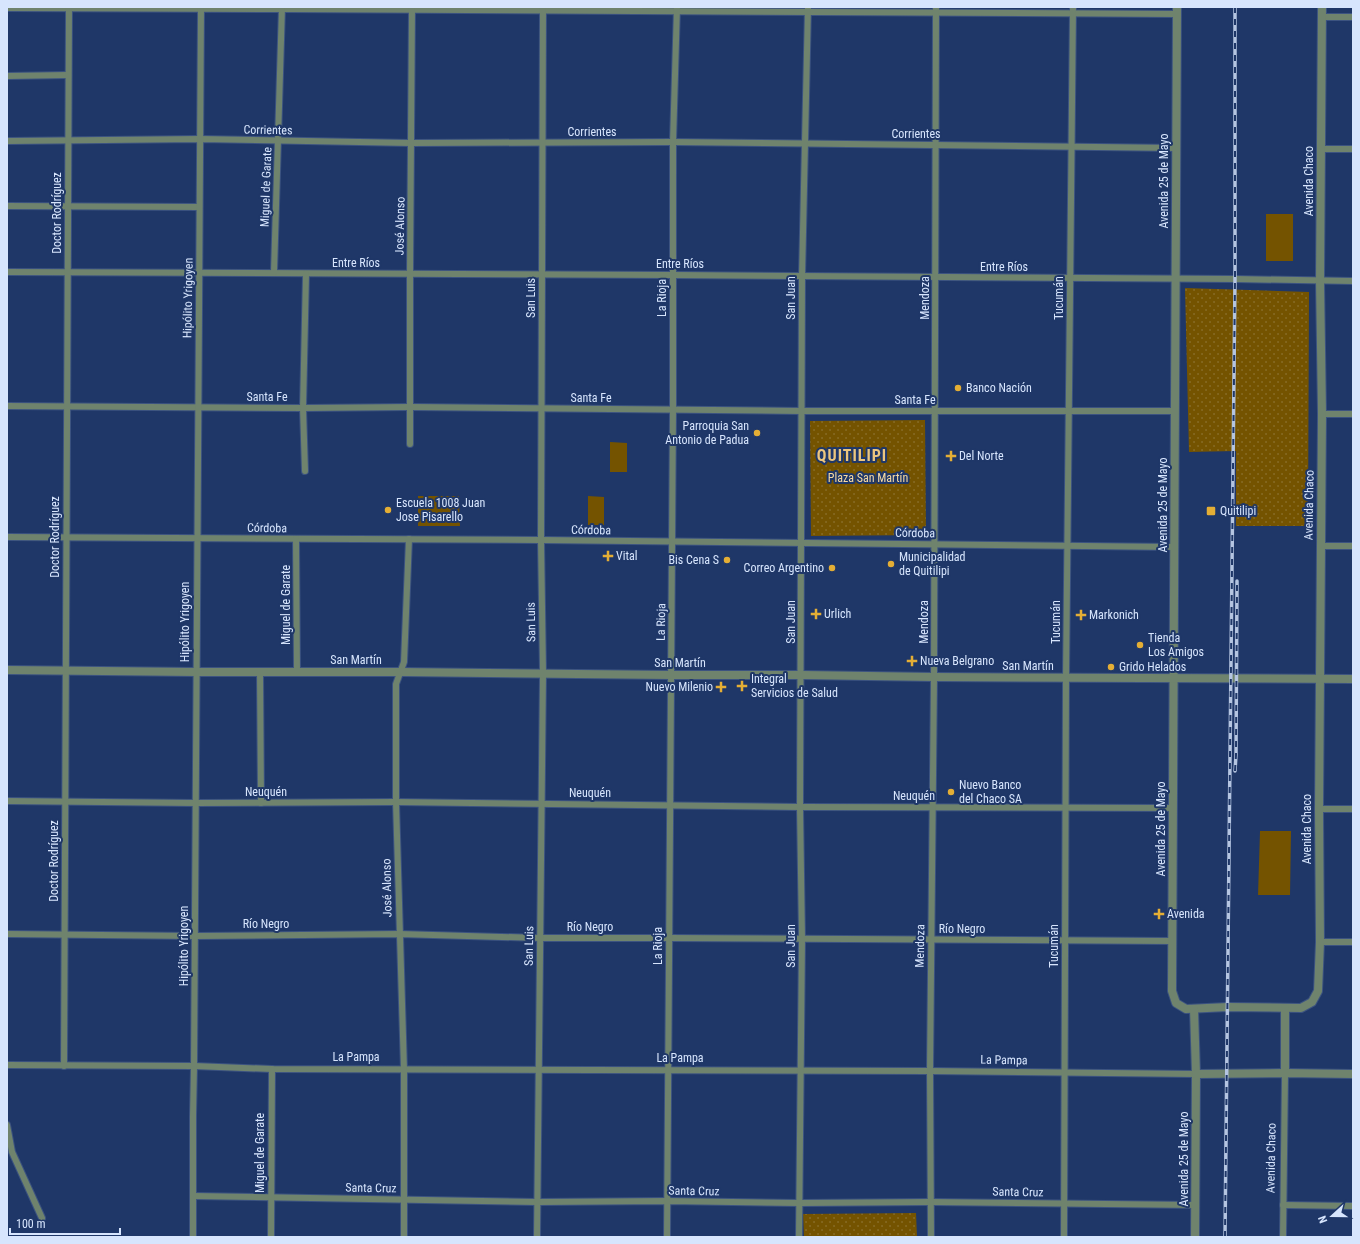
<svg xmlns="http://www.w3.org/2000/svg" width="1360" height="1244" font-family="'Roboto Condensed',sans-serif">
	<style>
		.grass { fill: url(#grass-dots) }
		.garden { fill: #745300 }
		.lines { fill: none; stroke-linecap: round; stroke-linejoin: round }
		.minor-casing { stroke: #3c5380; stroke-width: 8 }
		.tertiary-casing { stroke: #3c5380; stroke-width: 10 }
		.minor { stroke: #6f836d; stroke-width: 6 }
		.tertiary { stroke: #6f836d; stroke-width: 8 }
		.rail-casing { stroke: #b5c5e1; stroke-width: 3.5 }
		.rail { stroke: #1f3768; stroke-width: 2; stroke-dasharray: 6; stroke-linecap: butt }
		.poi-dot { fill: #e4ae35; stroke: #1f3768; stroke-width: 1.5 }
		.labels { text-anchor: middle; stroke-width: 4; stroke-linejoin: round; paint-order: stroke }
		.street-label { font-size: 12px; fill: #d7e5fd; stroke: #1f3768 }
		.poi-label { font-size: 12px; fill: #d7e5fd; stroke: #1f3768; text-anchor: start }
		.park-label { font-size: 12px; fill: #f9dba2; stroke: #1f3768 }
		.district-label { font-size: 16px; font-weight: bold; letter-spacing: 1px; fill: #ecc67f; stroke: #1f3768 }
	</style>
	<defs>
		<pattern id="grass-dots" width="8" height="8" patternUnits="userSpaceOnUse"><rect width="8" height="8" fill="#745300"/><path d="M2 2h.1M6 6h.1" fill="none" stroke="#876c26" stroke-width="1.8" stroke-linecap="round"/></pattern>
	</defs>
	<rect width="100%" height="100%" fill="#1f3768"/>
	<!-- grass -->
	<g class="grass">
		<polygon points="1185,288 1309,292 1308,526 1236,526 1236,451 1189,452"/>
		<polygon points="925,420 926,535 811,536 810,421"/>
		<polygon points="916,1213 917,1237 804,1237 803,1214"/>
	</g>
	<!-- garden -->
	<g class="garden">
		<rect x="1266" y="214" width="27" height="47"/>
		<polygon points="610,442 627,443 627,472 610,472"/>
		<polygon points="418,496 459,496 460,526 418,526"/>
		<polygon points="588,496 604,497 604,525 588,525"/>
		<polygon points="1260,831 1291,831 1290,895 1258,895"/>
	</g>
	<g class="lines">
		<defs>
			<g id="minor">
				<polyline points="7,8 282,9 1177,14"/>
				<polyline points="1322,17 1353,17"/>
				<polyline points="7,76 68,75"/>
				<polyline points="7,141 200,139 411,143 673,142 1177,148"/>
				<polyline points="1321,149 1353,149"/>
				<polyline points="7,206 199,207"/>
				<polyline points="7,272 673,275 1235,279 1353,281"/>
				<polyline points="274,272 282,7"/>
				<polyline points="7,406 303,408 411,407 802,411 1175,411"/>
				<polyline points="1322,414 1353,414"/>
				<polyline points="410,444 410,274 412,7"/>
				<polyline points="305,471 303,408 306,274"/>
				<polyline points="7,537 541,540 1175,547"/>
				<polyline points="296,539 297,672"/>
				<polyline points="1321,546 1353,546"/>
				<polyline points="260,672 261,803"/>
				<polyline points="7,801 196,803 396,802 800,807 1173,808"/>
				<polyline points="1319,809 1353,809"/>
				<polyline points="7,934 195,936 399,934 540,938 669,938 1173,941"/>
				<polyline points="1320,942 1353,942"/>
				<polyline points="7,1065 194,1066 272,1069 930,1071 1196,1074"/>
				<polyline points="64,1066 69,7"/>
				<polyline points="7,1125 12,1152 42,1218"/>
				<polyline points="193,1196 537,1202 668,1201 799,1203 931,1202 1196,1205"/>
				<polyline points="1283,1205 1353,1206"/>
				<path d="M193,1237V1116L194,1066C196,713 198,360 201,7"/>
				<polyline points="271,1237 272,1069"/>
				<polyline points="404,1237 404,1070 396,802 396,684 404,662 409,539"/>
				<polyline points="537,1237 543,673 541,540 543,7"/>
				<polyline points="667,1237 673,410 673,142 677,7"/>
				<polyline points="799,1237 802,939 800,807 802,277 808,7"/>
				<polyline points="931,1237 930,1071 934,677 936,7"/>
				<polyline points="1064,1237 1066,678 1073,7"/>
				<polyline points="1283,1237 1285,1073"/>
			</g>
			<g id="tertiary">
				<polyline points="1177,7 1172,991 1176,1003 1186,1009 1228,1007 1301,1008 1312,1002 1318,991 1320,942 1319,809 1322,414 1320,281 1322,7"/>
				<polyline points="7,670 196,672 401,672 671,675 802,675 934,677 1353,679"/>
				<polyline points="1194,1009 1196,1074 1195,1237"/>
				<polyline points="1285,1073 1285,1008"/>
				<polyline points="1196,1074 1285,1073 1353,1074"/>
			</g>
		</defs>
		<!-- minor casing -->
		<use href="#minor" class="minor-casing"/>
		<!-- tertiary casing -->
		<use href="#tertiary" class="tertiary-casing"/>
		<!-- minor -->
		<use href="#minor" class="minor"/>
		<!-- tertiary -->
		<use href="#tertiary" class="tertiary"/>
		<defs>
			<g id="rail">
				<polyline points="1235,771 1236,755 1237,581"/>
				<polyline points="1225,1237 1235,279 1235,7"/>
			</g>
		</defs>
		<!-- rail casing -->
		<use href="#rail" class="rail-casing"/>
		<!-- rail -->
		<use href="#rail" class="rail"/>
	</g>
	<!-- markers -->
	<g class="poi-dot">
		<circle cx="958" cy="388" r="4"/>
		<circle cx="757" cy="433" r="4"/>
		<path d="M949 450h4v4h4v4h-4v4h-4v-4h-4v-4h4z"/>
		<circle cx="388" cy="510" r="4"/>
		<rect x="1206" y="506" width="10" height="10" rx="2"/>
		<path d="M606 550h4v4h4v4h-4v4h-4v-4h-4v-4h4z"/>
		<circle cx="727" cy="560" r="4"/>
		<circle cx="891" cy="564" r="4"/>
		<circle cx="832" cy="568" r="4"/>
		<path d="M814 608h4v4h4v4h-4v4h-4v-4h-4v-4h4z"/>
		<path d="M1079 609h4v4h4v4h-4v4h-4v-4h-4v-4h4z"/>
		<circle cx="1140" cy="645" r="4"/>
		<path d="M910 655h4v4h4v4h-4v4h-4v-4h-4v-4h4z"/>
		<circle cx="1111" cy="667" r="4"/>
		<path d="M740 680h4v4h4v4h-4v4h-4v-4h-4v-4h4z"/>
		<path d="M719 681h4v4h4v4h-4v4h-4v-4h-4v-4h4z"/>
		<circle cx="951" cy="792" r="4"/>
		<path d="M1157 908h4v4h4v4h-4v4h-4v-4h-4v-4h4z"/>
	</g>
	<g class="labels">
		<!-- street labels -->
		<g class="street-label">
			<text transform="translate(268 130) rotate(1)" y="4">Corrientes</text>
			<text x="592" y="136">Corrientes</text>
			<text x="916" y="138">Corrientes</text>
			<text transform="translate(1164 181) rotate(-90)" y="4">Avenida 25 de Mayo</text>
			<text transform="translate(1309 181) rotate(-90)" y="4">Avenida Chaco</text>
			<text transform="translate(266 187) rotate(-88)" y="4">Miguel de Garate</text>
			<text transform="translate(57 213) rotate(-90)" y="4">Doctor Rodríguez</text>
			<text transform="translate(400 226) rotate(-89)" y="4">José Alonso</text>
			<text x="356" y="267">Entre Ríos</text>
			<text x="680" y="268">Entre Ríos</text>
			<text x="1004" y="271">Entre Ríos</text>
			<text transform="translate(188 298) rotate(-89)" y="4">Hipólito Yrigoyen</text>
			<text transform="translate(531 298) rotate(-90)" y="4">San Luis</text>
			<text transform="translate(662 298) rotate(-90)" y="4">La Rioja</text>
			<text transform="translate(791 298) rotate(-90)" y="4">San Juan</text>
			<text transform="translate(925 298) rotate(-90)" y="4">Mendoza</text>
			<text transform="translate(1059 298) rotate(-90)" y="4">Tucumán</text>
			<text x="267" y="401">Santa Fe</text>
			<text x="591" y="402">Santa Fe</text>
			<text x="915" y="404">Santa Fe</text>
			<text transform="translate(1163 505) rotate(-90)" y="4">Avenida 25 de Mayo</text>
			<text transform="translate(1309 505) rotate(-89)" y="4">Avenida Chaco</text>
			<text transform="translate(267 528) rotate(1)" y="4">Córdoba</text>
			<text transform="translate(591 530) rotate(1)" y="4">Córdoba</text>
			<text transform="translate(915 533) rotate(1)" y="4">Córdoba</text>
			<text transform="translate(55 537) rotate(-90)" y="4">Doctor Rodríguez</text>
			<text transform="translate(286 605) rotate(-90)" y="4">Miguel de Garate</text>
			<text transform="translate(185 622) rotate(-90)" y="4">Hipólito Yrigoyen</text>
			<text transform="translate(531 622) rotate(-91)" y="4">San Luis</text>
			<text transform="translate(661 622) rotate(-89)" y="4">La Rioja</text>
			<text transform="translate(791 622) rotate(-90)" y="4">San Juan</text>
			<text transform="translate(924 622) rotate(-90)" y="4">Mendoza</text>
			<text transform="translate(1056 622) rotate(-90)" y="4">Tucumán</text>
			<text x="356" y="664">San Martín</text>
			<text x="680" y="667">San Martín</text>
			<text x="1028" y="670">San Martín</text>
			<text x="266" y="796">Neuquén</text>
			<text x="590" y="797">Neuquén</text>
			<text x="914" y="800">Neuquén</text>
			<text transform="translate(1161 829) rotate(-90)" y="4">Avenida 25 de Mayo</text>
			<text transform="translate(1307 829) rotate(-90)" y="4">Avenida Chaco</text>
			<text transform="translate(54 861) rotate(-90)" y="4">Doctor Rodríguez</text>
			<text transform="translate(387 888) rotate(-91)" y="4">José Alonso</text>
			<text x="266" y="928">Río Negro</text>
			<text x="590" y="931">Río Negro</text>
			<text x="962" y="933">Río Negro</text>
			<text transform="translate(184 946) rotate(-90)" y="4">Hipólito Yrigoyen</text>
			<text transform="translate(529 946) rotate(-89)" y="4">San Luis</text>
			<text transform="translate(658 946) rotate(-90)" y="4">La Rioja</text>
			<text transform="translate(791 946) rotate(-90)" y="4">San Juan</text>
			<text transform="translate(920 946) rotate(-89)" y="4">Mendoza</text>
			<text transform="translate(1054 946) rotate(-90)" y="4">Tucumán</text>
			<text x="356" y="1061">La Pampa</text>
			<text x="680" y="1062">La Pampa</text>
			<text transform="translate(1004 1060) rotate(1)" y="4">La Pampa</text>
			<text transform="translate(260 1153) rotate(-90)" y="4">Miguel de Garate</text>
			<text transform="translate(1271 1158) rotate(-89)" y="4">Avenida Chaco</text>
			<text transform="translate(1184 1159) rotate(-90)" y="4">Avenida 25 de Mayo</text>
			<text transform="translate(371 1188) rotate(1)" y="4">Santa Cruz</text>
			<text transform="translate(694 1191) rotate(1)" y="4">Santa Cruz</text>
			<text transform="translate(1018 1192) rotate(1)" y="4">Santa Cruz</text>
		</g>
		<!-- poi labels -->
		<g class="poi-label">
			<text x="966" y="392">Banco Nación</text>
			<text x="749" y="430" text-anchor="end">Parroquia San<tspan x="749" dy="14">Antonio de Padua</tspan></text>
			<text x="959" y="460">Del Norte</text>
			<text x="396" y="507">Escuela 1008 Juan<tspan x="396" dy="14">Jose Pisarello</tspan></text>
			<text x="1220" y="515">Quitilipi</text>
			<text x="616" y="560">Vital</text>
			<text x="899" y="561">Municipalidad<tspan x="899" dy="14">de Quitilipi</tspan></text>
			<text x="719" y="564" text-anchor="end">Bis Cena S</text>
			<text x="824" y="572" text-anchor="end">Correo Argentino</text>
			<text x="824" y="618">Urlich</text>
			<text x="1089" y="619">Markonich</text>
			<text x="1148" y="642">Tienda<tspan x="1148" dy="14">Los Amigos</tspan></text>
			<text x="920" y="665">Nueva Belgrano</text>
			<text x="1119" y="671">Grido Helados</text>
			<text x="751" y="683">Integral<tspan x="751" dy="14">Servicios de Salud</tspan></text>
			<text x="713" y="691" text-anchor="end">Nuevo Milenio</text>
			<text x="959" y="789">Nuevo Banco<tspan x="959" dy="14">del Chaco SA</tspan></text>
			<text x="1167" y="918">Avenida</text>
		</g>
		<!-- park labels -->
		<g class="park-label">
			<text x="868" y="482">Plaza San Martín</text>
		</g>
		<!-- district labels -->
		<g class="district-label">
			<text x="852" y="461">QUITILIPI</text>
		</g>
	</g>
	<!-- border -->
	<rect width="1360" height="1244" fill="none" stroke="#d7e5fd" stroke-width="16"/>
	<!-- north arrow -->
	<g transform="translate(1332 1216) rotate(249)" stroke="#1f3768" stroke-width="3" paint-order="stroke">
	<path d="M0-3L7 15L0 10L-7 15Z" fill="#d7e5fd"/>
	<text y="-6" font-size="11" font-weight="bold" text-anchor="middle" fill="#d7e5fd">N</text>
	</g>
	<!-- scale -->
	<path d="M10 1228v6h110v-6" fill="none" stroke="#d7e5fd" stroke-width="2"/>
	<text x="16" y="1228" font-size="12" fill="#d7e5fd" stroke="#1f3768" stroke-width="3" paint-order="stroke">100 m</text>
</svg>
